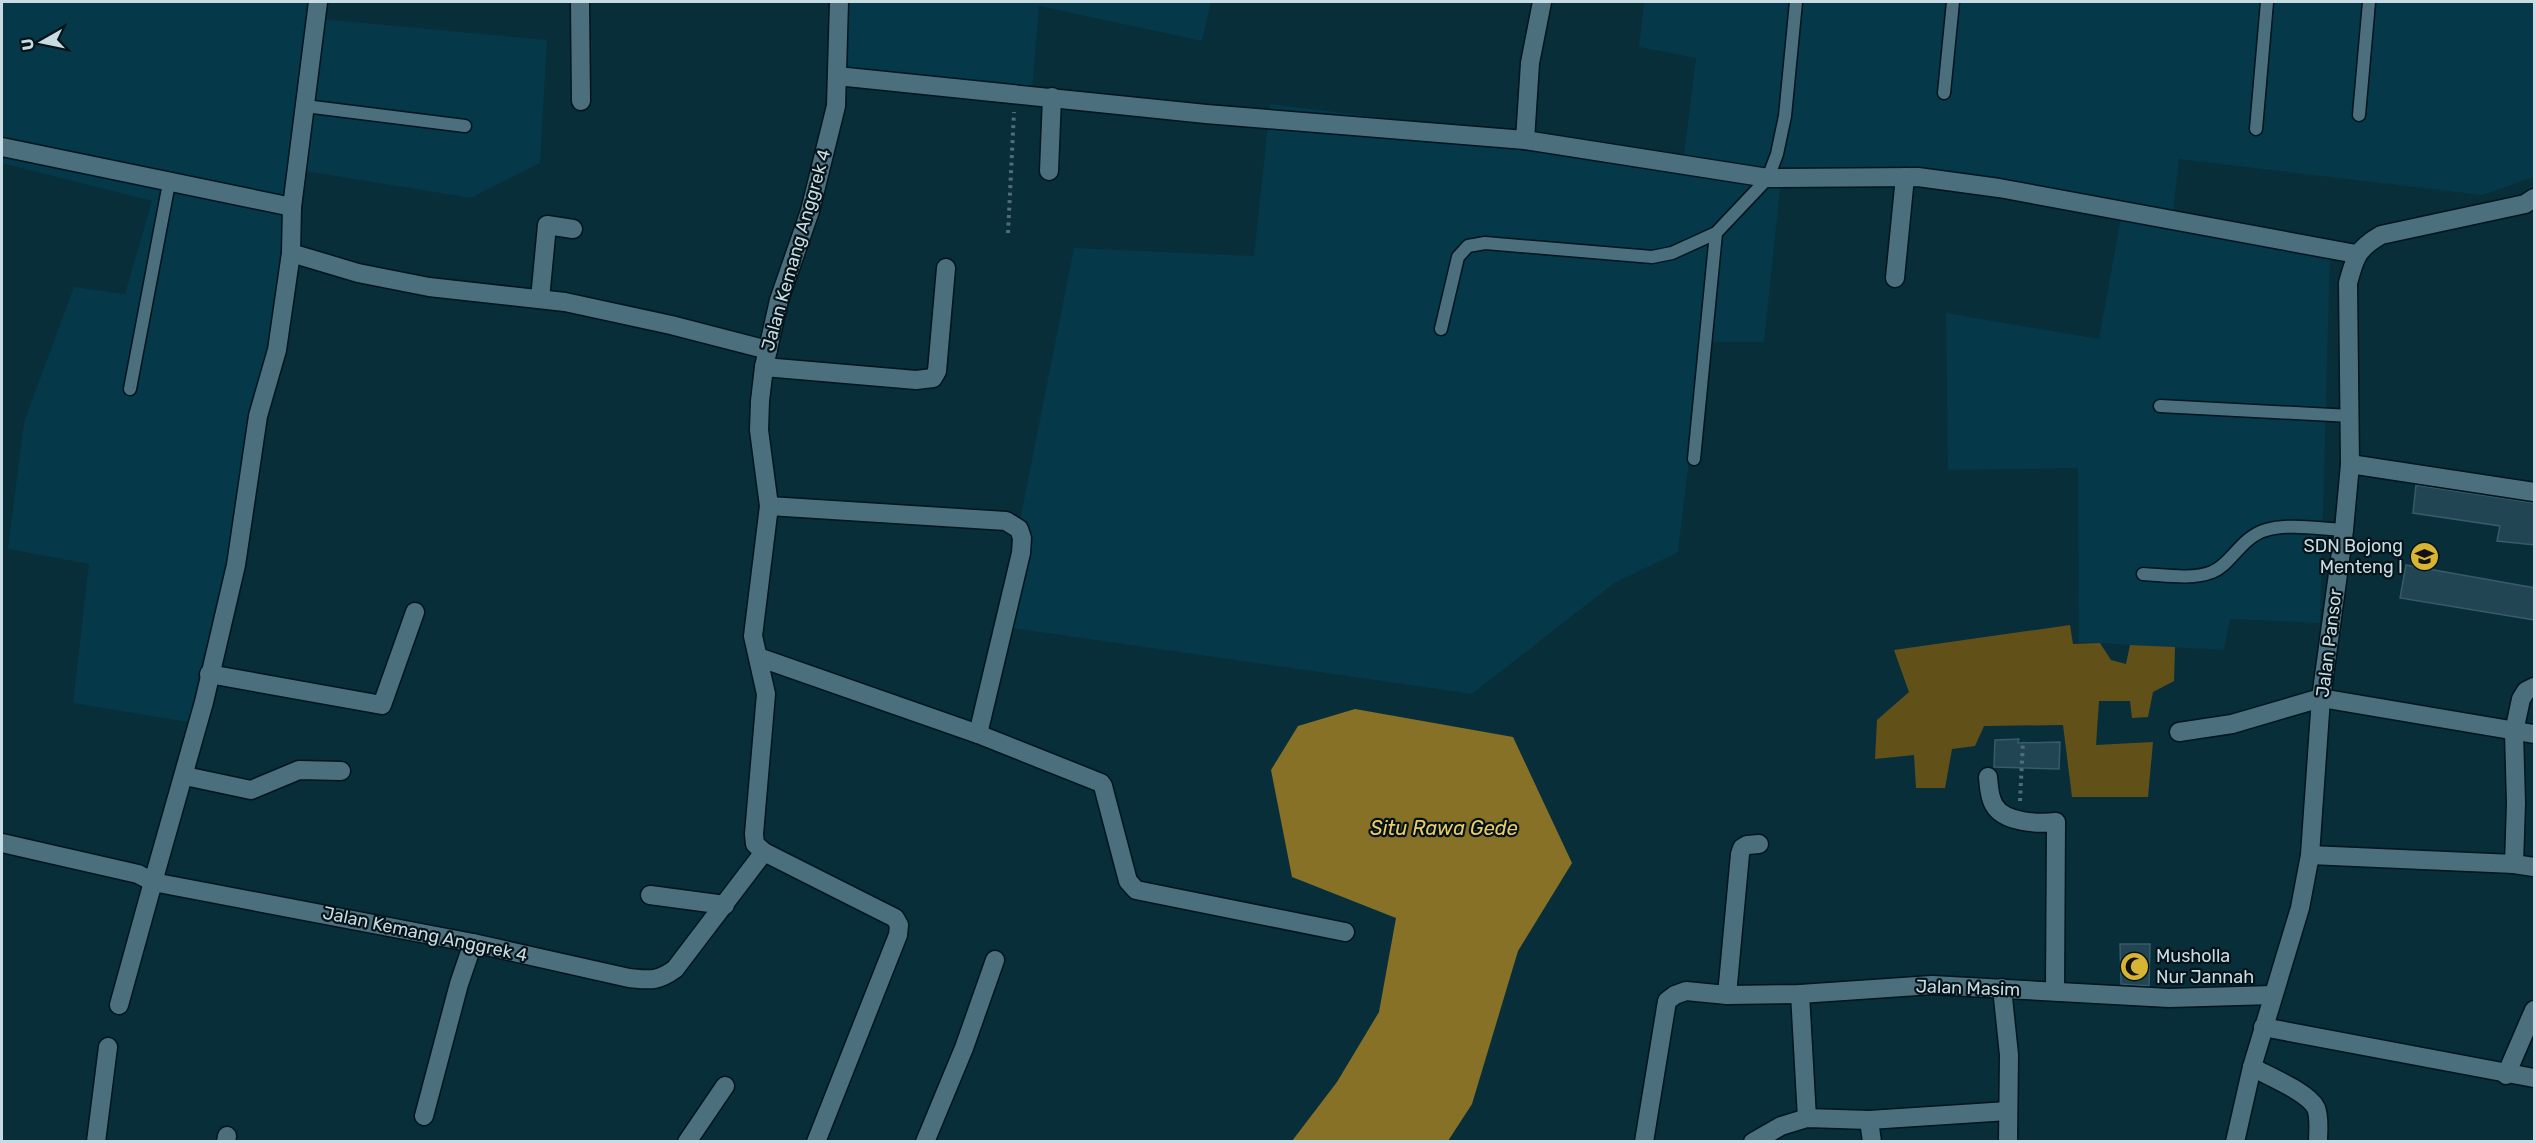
<svg xmlns="http://www.w3.org/2000/svg" width="2536" height="1143" font-family="Rubik,sans-serif">
	<style>
		.built { fill: #053848 }
		.forest { fill: #615119 }
		.water { fill: #877127 }
		.building { fill: #214552; stroke: #375b68; stroke-width: 1.5 }
		.lines { fill: none; stroke-linecap: round; stroke-linejoin: round }
		.lane-casing { stroke: #00151e; stroke-width: 15 }
		.street-casing { stroke: #00151e; stroke-width: 21 }
		.path { stroke: #4f6e78; stroke-width: 4; stroke-dasharray: 3 4.5; stroke-linecap: butt }
		.lane { stroke: #4b6f7d; stroke-width: 12 }
		.street { stroke: #4b6f7d; stroke-width: 18 }
		.labels { text-anchor: middle; stroke-width: 4.5; stroke-linejoin: round; paint-order: stroke }
		.street-label { font-size: 18px; fill: #c7dbe2; stroke: #061419 }
		.poi-label { font-size: 18px; fill: #c7dbe2; stroke: #061419; text-anchor: end }
		.water-label { font-size: 20px; font-style: italic; fill: #ebcc67; stroke: #061419 }
	</style>
	<rect width="100%" height="100%" fill="#082e3a"/>
	<!-- built -->
	<g class="built">
		<polygon points="2,2 320,2 320,19 547,40 540,163 471,198 305,171 243,560 194,723 73,703 89,564 8,549 24,422 74,287 125,294 152,201 2,163"/>
		<polygon points="843,2 1211,2 1202,41 1039,6 1032,90 839,80"/>
		<polygon points="1644,2 2534,2 2534,177 2482,195 2179,159 2172,222 2330,253 2320,623 2230,619 2224,650 2079,642 2078,468 1948,470 1946,313 2099,339 2122,212 1926,174 1782,170 1764,342 1703,342 1678,552 1613,584 1472,694 999,626 1074,248 1254,256 1270,104 1684,155 1696,58 1639,47"/>
	</g>
	<!-- forest -->
	<polygon class="forest" points="2070,625 2073,644 2100,643 2111,660 2126,664 2130,645 2175,647 2174,681 2153,692 2148,717 2132,718 2130,701 2099,701 2096,745 2153,742 2148,797 2072,797 2063,725 1984,726 1975,746 1952,749 1945,788 1916,788 1914,755 1875,759 1877,720 1909,692 1894,650"/>
	<!-- water -->
	<polygon class="water" points="1355,709 1513,737 1572,863 1518,951 1472,1104 1448,1141 1292,1141 1337,1082 1379,1012 1396,918 1292,877 1271,770 1298,726"/>
	<!-- building -->
	<g class="building">
		<polygon points="2416,485 2535,503 2535,545 2497,541 2500,526 2413,513"/>
		<polygon points="2406,565 2535,588 2535,620 2400,598"/>
		<polygon points="2019,739 2018,743 2060,742 2059,769 1994,767 1995,740"/>
		<polygon points="2120,944 2150,944 2149,986 2121,984"/>
	</g>
	<g class="lines">
		<defs>
			<g id="lane">
				<polyline points="1944,93 1953,2"/>
				<polyline points="305,106 465,126"/>
				<polyline points="2359,115 2369,2"/>
				<polyline points="2256,129 2267,2"/>
				<polyline points="1441,329 1458,257 1468,246 1485,243 1652,257 1672,253 1716,233 1768,178 1777,154 1785,116 1796,2"/>
				<polyline points="130,389 169,183"/>
				<polyline points="2160,406 2351,416"/>
				<polyline points="1694,459 1716,233"/>
				<path d="M2143,574C2164,575 2192,580 2212,572C2231,565 2241,537 2266,530C2289,523 2320,529 2344,530"/>
			</g>
			<g id="street">
				<polyline points="580,2 581,101"/>
				<polyline points="837,76 1206,114 1525,140 1768,178 1918,177 1999,188 2356,254"/>
				<polyline points="1525,140 1530,63 1542,2"/>
				<polyline points="2,147 292,207"/>
				<polyline points="1049,171 1052,97"/>
				<polyline points="291,253 358,273 429,287 565,302 671,325 768,350"/>
				<polyline points="1895,278 1905,177"/>
				<polyline points="540,299 547,225 573,229"/>
				<polyline points="764,367 916,380 933,378 937,371 946,268"/>
				<polyline points="2350,464 2534,492"/>
				<polyline points="769,506 1006,521 1019,529 1022,538 1021,553 978,734"/>
				<polyline points="758,657 978,734 1101,783 1103,786 1128,881 1136,890 1345,932"/>
				<polyline points="209,674 382,705 415,612"/>
				<polyline points="2179,732 2232,724 2321,698 2534,734"/>
				<polyline points="185,776 251,790 299,770 341,771"/>
				<path d="M1988,777C1989,786 1989,797 1994,805C2004,823 2039,824 2056,822L2055,991"/>
				<polyline points="2,843 138,874 153,882 204,702 236,565 258,416 277,350 291,253 292,207 318,2"/>
				<polyline points="2310,855 2514,864 2516,803 2514,732 2521,699 2526,691 2534,687"/>
				<polyline points="2514,864 2534,867"/>
				<polyline points="650,895 725,905"/>
				<polyline points="2002,988 2009,1055 2008,1142"/>
				<polyline points="1800,994 1807,1118"/>
				<polyline points="1727,995 1740,854 1742,848 1747,845 1759,844"/>
				<path d="M119,1005L153,882L473,943L629,978C650,980 657,982 675,969L764,852"/>
				<polyline points="2263,1027 2534,1078"/>
				<path d="M2252,1067C2268,1076 2308,1092 2316,1108C2320,1118 2318,1131 2318,1142"/>
				<polyline points="2506,1075 2534,1010"/>
				<polyline points="424,1116 459,984 473,943"/>
				<polyline points="1869,1120 1872,1142"/>
				<polyline points="96,1142 108,1047"/>
				<polyline points="226,1142 227,1136"/>
				<polyline points="687,1142 725,1086"/>
				<polyline points="816,1142 898,935 899,925 895,918 764,852 755,844 754,834 766,694 753,636 769,506 759,430 760,401 764,367 779,300 810,211 836,106 839,2"/>
				<polyline points="925,1142 964,1048 995,960"/>
				<polyline points="1644,1142 1667,1001 1675,995 1686,991 1727,995 1800,994 1932,985 2169,998 2273,995"/>
				<polyline points="1753,1142 1781,1126 1807,1118 1869,1120 2008,1111"/>
				<path d="M2235,1142L2252,1067L2300,908L2310,855L2321,698L2344,530L2350,464L2348,283C2355,257 2357,249 2381,235L2525,204L2534,198"/>
			</g>
		</defs>
		<!-- lane casing -->
		<use href="#lane" class="lane-casing"/>
		<!-- street casing -->
		<use href="#street" class="street-casing"/>
		<!-- path -->
		<g class="path">
			<polyline points="1008,233 1014,112"/>
			<polyline points="2020,801 2023,741"/>
		</g>
		<!-- lane -->
		<use href="#lane" class="lane"/>
		<!-- street -->
		<use href="#street" class="street"/>
	</g>
	<!-- icons -->
	<defs>
		<symbol id="school-disc" viewBox="-11 -11 22 22"><circle r="9.5" fill="#d8b434" stroke="#061419"/><path d="M0-5L7-2L0 1L-7-2ZM-4 1L0 2.5L4 1V4Q0 6-4 4Z" fill="#111"/></symbol>
		<symbol id="mosque-disc" viewBox="-11 -11 22 22"><circle r="9.5" fill="#d8b434" stroke="#061419"/><path d="M3.5-4.9A6 6 0 1 0 3.5 4.9A5 5 0 1 1 3.5-4.9Z" fill="#111"/></symbol>
	</defs>
	<g fill-rule="evenodd">
		<use href="#school-disc" x="2408" y="540" width="33" height="33"/>
		<use href="#mosque-disc" x="2118" y="950" width="33" height="33"/>
	</g>
	<g class="labels">
		<!-- street labels -->
		<g class="street-label">
			<text transform="translate(796 250) rotate(-74)" y="6">Jalan Kemang Anggrek 4</text>
			<text transform="translate(2329 643) rotate(-83)" y="6">Jalan Pansor</text>
			<text transform="translate(425 934) rotate(12)" y="6">Jalan Kemang Anggrek 4</text>
			<text transform="translate(1968 988) rotate(2)" y="6">Jalan Masim</text>
		</g>
		<!-- poi labels -->
		<g class="poi-label">
			<text x="2403" y="552">SDN Bojong<tspan x="2403" dy="21">Menteng I</tspan></text>
			<text x="2156" y="962" text-anchor="start">Musholla<tspan x="2156" dy="21">Nur Jannah</tspan></text>
		</g>
		<!-- water labels -->
		<g class="water-label">
			<text x="1444" y="835">Situ Rawa Gede</text>
		</g>
	</g>
	<!-- border -->
	<rect width="2536" height="1143" fill="none" stroke="#c7dbe2" stroke-width="6"/>
	<!-- north arrow -->
	<g transform="translate(42 42) rotate(261)" stroke="#061419" stroke-width="4.5" paint-order="stroke">
	<path d="M0-4.5L10 22L0 15L-10 22Z" fill="#c7dbe2"/>
	<text y="-9" font-size="16" font-weight="bold" text-anchor="middle" fill="#c7dbe2">U</text>
	</g>
</svg>
